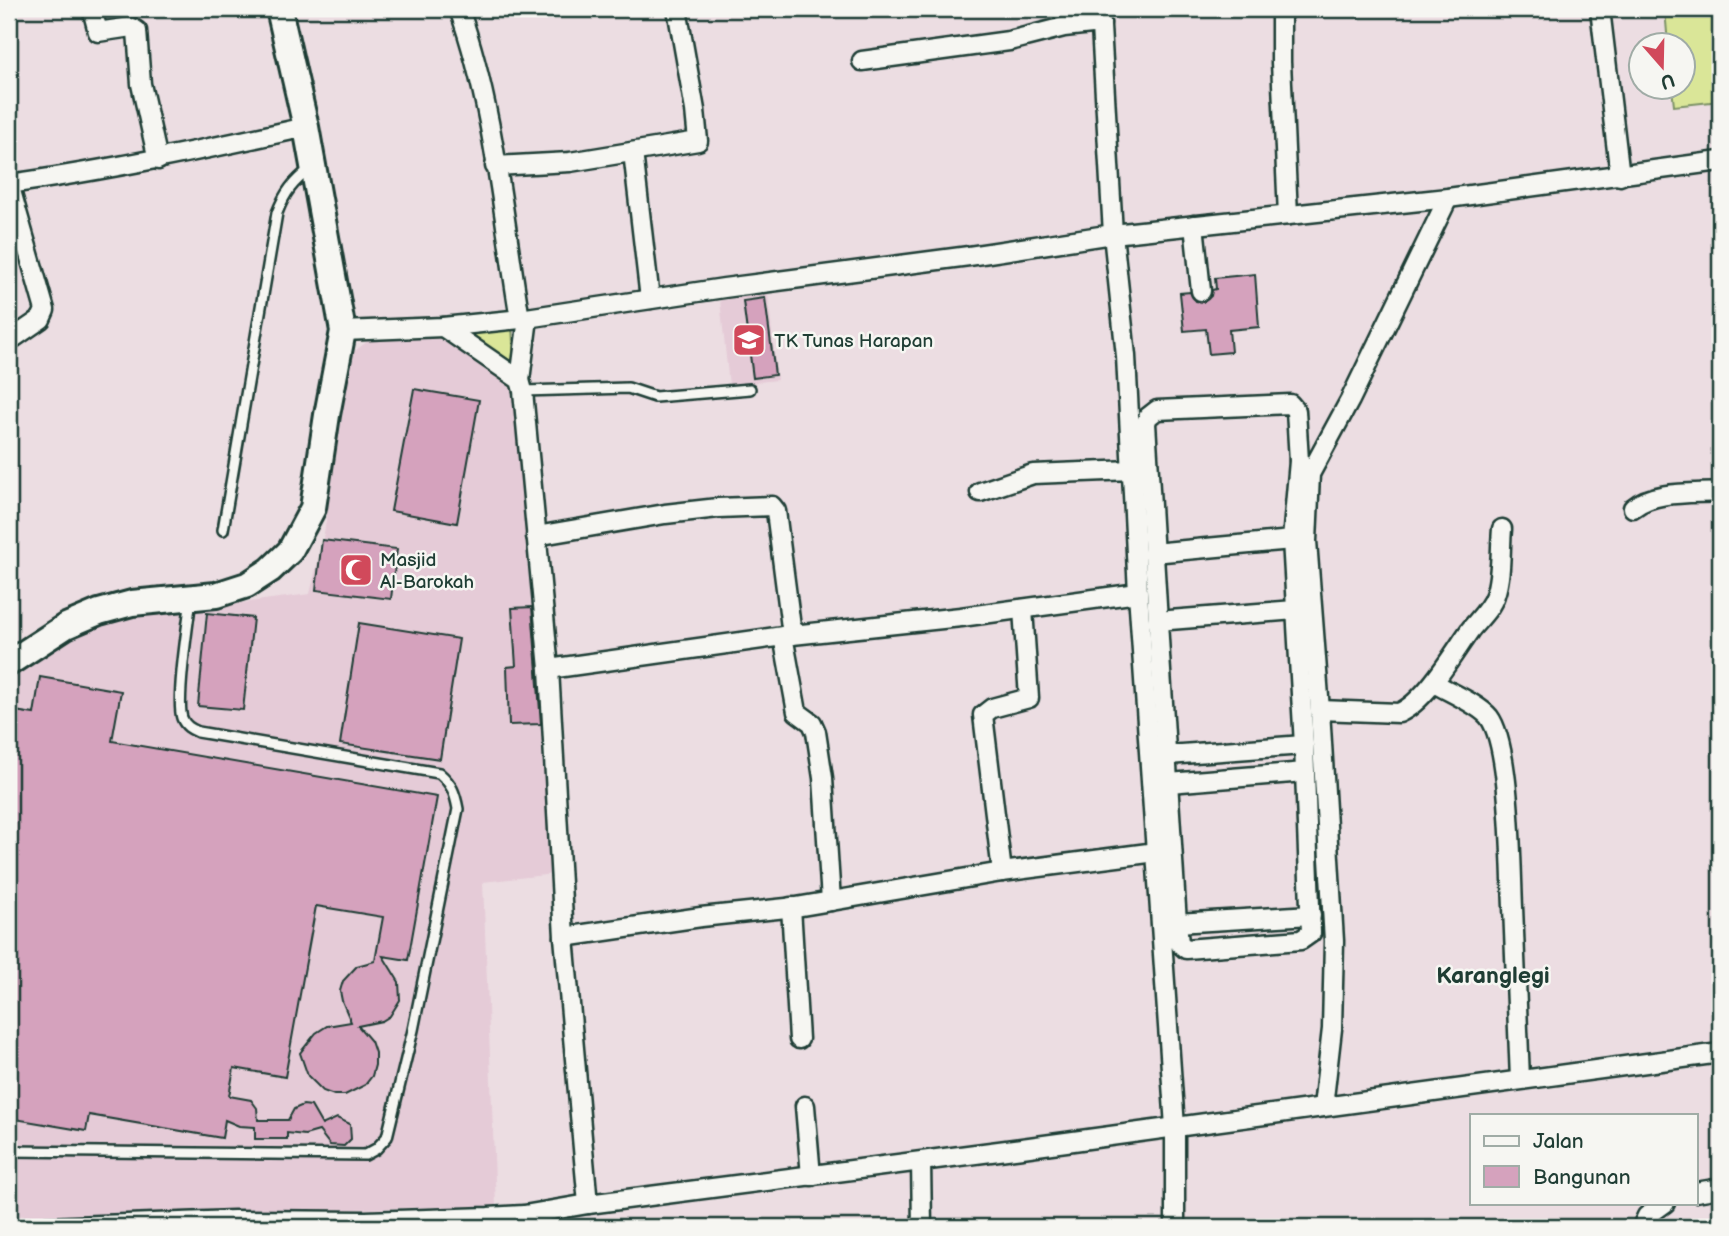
<svg xmlns="http://www.w3.org/2000/svg" width="1729" height="1236" font-family="'Balsamiq Sans',sans-serif">
	<style>
		.built { fill: #e5cbd7 }
		.green { fill: #dae698; stroke: #7c9266; stroke-width: 2 }
		.building { fill: #d5a2bd; stroke: #1f3d34; stroke-width: 2 }
		.lines { fill: none; stroke-linecap: round; stroke-linejoin: round }
		.lane-casing { stroke: #1f3d34; stroke-width: 14 }
		.street-casing { stroke: #1f3d34; stroke-width: 23 }
		.secondary-casing { stroke: #1f3d34; stroke-width: 30 }
		.lane { stroke: #f6f6f2; stroke-width: 9 }
		.street { stroke: #f6f6f2; stroke-width: 18 }
		.secondary { stroke: #f6f6f2; stroke-width: 24 }
		.labels { text-anchor: middle; stroke-width: 5; stroke-linejoin: round; paint-order: stroke }
		.poi-label { font-size: 19px; fill: #1f3d34; stroke: #f6f6f2; text-anchor: start }
		.quarter-label { font-size: 23px; font-weight: bold; fill: #1f3d34; stroke: #f6f6f2 }
	</style>
	<rect width="100%" height="100%" fill="#ecdde2"/>
	<filter id="ink" filterUnits="userSpaceOnUse"><feTurbulence type="fractalNoise" baseFrequency=".0143" numOctaves="2"/><feDisplacementMap in="SourceGraphic" scale="14" xChannelSelector="R" yChannelSelector="G"/><feConvolveMatrix kernelMatrix="1 2 1 2 8 2 1 2 1" color-interpolation-filters="sRGB"/></filter>
	<g filter="url(#ink)">
		<!-- built -->
		<g class="built">
			<polygon points="768,294 777,380 729,385 720,300"/>
			<polygon points="372,338 437,338 478,355 516,382 540,591 554,874 483,882 496,1206 9,1216 9,669 54,640 130,611 210,607 310,594 323,539 352,353"/>
		</g>
		<!-- green -->
		<g class="green">
			<polygon points="1665,9 1720,9 1720,101 1674,106 1672,88 1684,88 1684,46 1668,45"/>
			<polygon points="512,324 514,364 460,331"/>
		</g>
		<!-- building -->
		<g class="building">
			<polygon points="1255,274 1259,327 1229,330 1231,352 1209,354 1206,329 1184,331 1180,293 1190,292 1196,301 1203,302 1211,296 1212,290 1216,289 1215,278"/>
			<polygon points="765,298 775,375 753,378 743,301"/>
			<polygon points="414,389 479,400 457,523 391,511"/>
			<polygon points="322,540 397,549 391,599 316,590"/>
			<polygon points="532,607 541,724 509,725 507,667 516,666 512,608"/>
			<polygon points="207,613 253,618 243,710 198,706"/>
			<polygon points="359,623 459,639 440,759 340,744"/>
			<polygon points="40,677 121,691 112,741 437,797 408,960 383,956 399,982 400,1000 390,1016 382,1021 358,1026 371,1041 375,1053 375,1065 372,1076 365,1085 345,1095 334,1095 323,1091 308,1076 300,1053 316,1033 327,1026 351,1022 342,1001 340,991 343,981 357,966 375,961 383,917 316,906 285,1077 234,1068 229,1096 251,1100 257,1108 258,1120 288,1120 294,1109 303,1105 311,1106 322,1125 337,1118 350,1124 351,1139 344,1146 330,1145 319,1131 305,1135 287,1133 287,1139 255,1139 255,1127 239,1126 225,1120 222,1138 89,1115 86,1131 9,1118 9,710 34,714"/>
		</g>
		<g class="lines">
			<defs>
				<g id="lane">
					<polyline points="523,391 628,388 655,397 750,389"/>
					<path d="M223,530L277,213C285,192 293,182 311,168"/>
					<path d="M9,1151L365,1155L376,1149L387,1137L413,1030L458,809C455,793 452,784 439,773L198,732C191,729 185,726 182,718C176,699 188,623 191,599"/>
				</g>
				<g id="street">
					<polyline points="92,9 98,32 131,27 137,31 141,84 158,160"/>
					<path d="M459,9C494,107 503,217 520,319"/>
					<polyline points="1100,9 1113,234 1126,356 1138,593 1175,1127 1175,1227"/>
					<polyline points="1281,9 1281,62 1288,215"/>
					<polyline points="1600,9 1620,176"/>
					<polyline points="862,61 1009,41 1064,27 1101,23"/>
					<polyline points="633,152 650,299"/>
					<polyline points="495,166 570,162 698,141 695,110 677,9"/>
					<path d="M9,184C109,170 207,149 306,127"/>
					<polyline points="1194,225 1201,291"/>
					<polyline points="443,327 520,380 523,391 549,669 564,937 588,1204"/>
					<polyline points="343,331 443,327 520,319 724,288 969,256 1113,234 1448,198 1720,161"/>
					<polyline points="9,341 41,319 45,310 9,184"/>
					<polyline points="520,380 528,318"/>
					<polyline points="980,492 1033,474 1132,470"/>
					<path d="M1633,508C1654,490 1694,494 1720,492"/>
					<polyline points="536,536 665,514 718,508 772,506 776,511 792,635"/>
					<path d="M1292,540L1304,745L1311,933L1301,940L1186,949L1179,943L1177,923C1167,756 1155,590 1146,423L1148,417L1157,410L1290,404L1296,411L1299,461L1310,474"/>
					<polyline points="1153,553 1292,540 1299,461"/>
					<polyline points="1157,621 1295,610"/>
					<polyline points="783,636 797,712 812,723 816,732 823,778 831,901"/>
					<polyline points="549,669 783,636 961,617 1138,593"/>
					<path d="M1434,683C1449,692 1478,704 1489,717C1511,746 1511,867 1513,907C1515,965 1518,1022 1520,1079"/>
					<path d="M1320,710L1399,713C1426,701 1453,654 1470,630C1479,619 1491,608 1495,595C1502,575 1500,550 1502,529"/>
					<polyline points="1168,755 1304,745"/>
					<polyline points="1169,783 1305,772"/>
					<polyline points="1002,872 983,715 992,708 1029,698 1023,609"/>
					<polyline points="791,907 799,1039"/>
					<polyline points="1177,923 1311,915"/>
					<polyline points="564,937 701,917 796,907 1002,872 1156,852"/>
					<polyline points="805,1106 811,1176"/>
					<polyline points="1323,1107 1332,1029 1334,941 1320,710 1307,541 1310,474 1350,400 1448,198"/>
					<polyline points="921,1162 922,1227"/>
					<polyline points="1696,1192 1720,1188"/>
					<polyline points="46,1227 234,1220 366,1221 488,1217 524,1215 588,1204 1022,1148 1720,1053"/>
					<polyline points="1642,1227 1647,1216 1665,1203"/>
				</g>
				<polyline id="secondary" points="9,663 66,626 99,612 132,603 216,595 247,585 270,570 290,551 313,508 327,415 343,331 306,127 279,9"/>
			</defs>
			<!-- lane casing -->
			<use href="#lane" class="lane-casing"/>
			<!-- street casing -->
			<use href="#street" class="street-casing"/>
			<!-- secondary casing -->
			<use href="#secondary" class="secondary-casing"/>
			<!-- lane -->
			<use href="#lane" class="lane"/>
			<!-- street -->
			<use href="#street" class="street"/>
			<!-- secondary -->
			<use href="#secondary" class="secondary"/>
		</g>
	</g>
	<!-- icons -->
	<defs>
		<symbol id="school-square" viewBox="-11 -11 22 22"><rect x="-9" y="-9" width="18" height="18" rx="4" fill="#d1495b" stroke="#f6f6f2"/><path d="M0-5L7-2L0 1L-7-2ZM-4 1L0 2.5L4 1V4Q0 6-4 4Z" fill="#fff"/></symbol>
		<symbol id="mosque-square" viewBox="-11 -11 22 22"><rect x="-9" y="-9" width="18" height="18" rx="4" fill="#d1495b" stroke="#f6f6f2"/><path d="M3.5-4.9A6 6 0 1 0 3.5 4.9A5 5 0 1 1 3.5-4.9Z" fill="#fff"/></symbol>
	</defs>
	<g fill-rule="evenodd">
		<use href="#school-square" x="730" y="321" width="38" height="38"/>
		<use href="#mosque-square" x="337" y="551" width="38" height="38"/>
	</g>
	<g class="labels">
		<!-- poi labels -->
		<g class="poi-label">
			<text x="774" y="347">TK Tunas Harapan</text>
			<text x="380" y="566">Masjid<tspan x="380" dy="22">Al-Barokah</tspan></text>
		</g>
		<!-- quarter labels -->
		<g class="quarter-label">
			<text x="1493" y="983">Karanglegi</text>
		</g>
	</g>
	<!-- margin -->
	<rect width="1729" height="1236" fill="none" stroke="#f6f6f2" stroke-width="35"/>
	<rect x="18" y="18" width="1694" height="1201" fill="none" stroke="#1f3d34" stroke-width="2.5" filter="url(#ink)"/>
	<!-- legend -->
	<rect x="1470" y="1114" width="228" height="91" fill="#f6f6f2" stroke="#a0aca6" stroke-width="2"/>
	<rect x="1484" y="1136" width="35" height="10" fill="#f6f6f2" stroke="#a0aca6" stroke-width="2"/>
	<text x="1533" y="1148" font-size="21" fill="#1f3d34">Jalan</text>
	<rect x="1484" y="1166" width="35" height="21" fill="#d5a2bd" stroke="#a0aca6" stroke-width="2"/>
	<text x="1533" y="1184" font-size="21" fill="#1f3d34">Bangunan</text>
	<!-- north arrow -->
	<g transform="translate(1662 66) rotate(160)"><circle r="33" fill="#f6f6f2" stroke="#a0aca6" stroke-width="2"/>
	<path d="M0-5L12 26L0 18L-12 26Z" fill="#d1495b"/>
	<text y="-10" font-size="19" font-weight="bold" text-anchor="middle" fill="#1f3d34">U</text>
	</g>
</svg>
